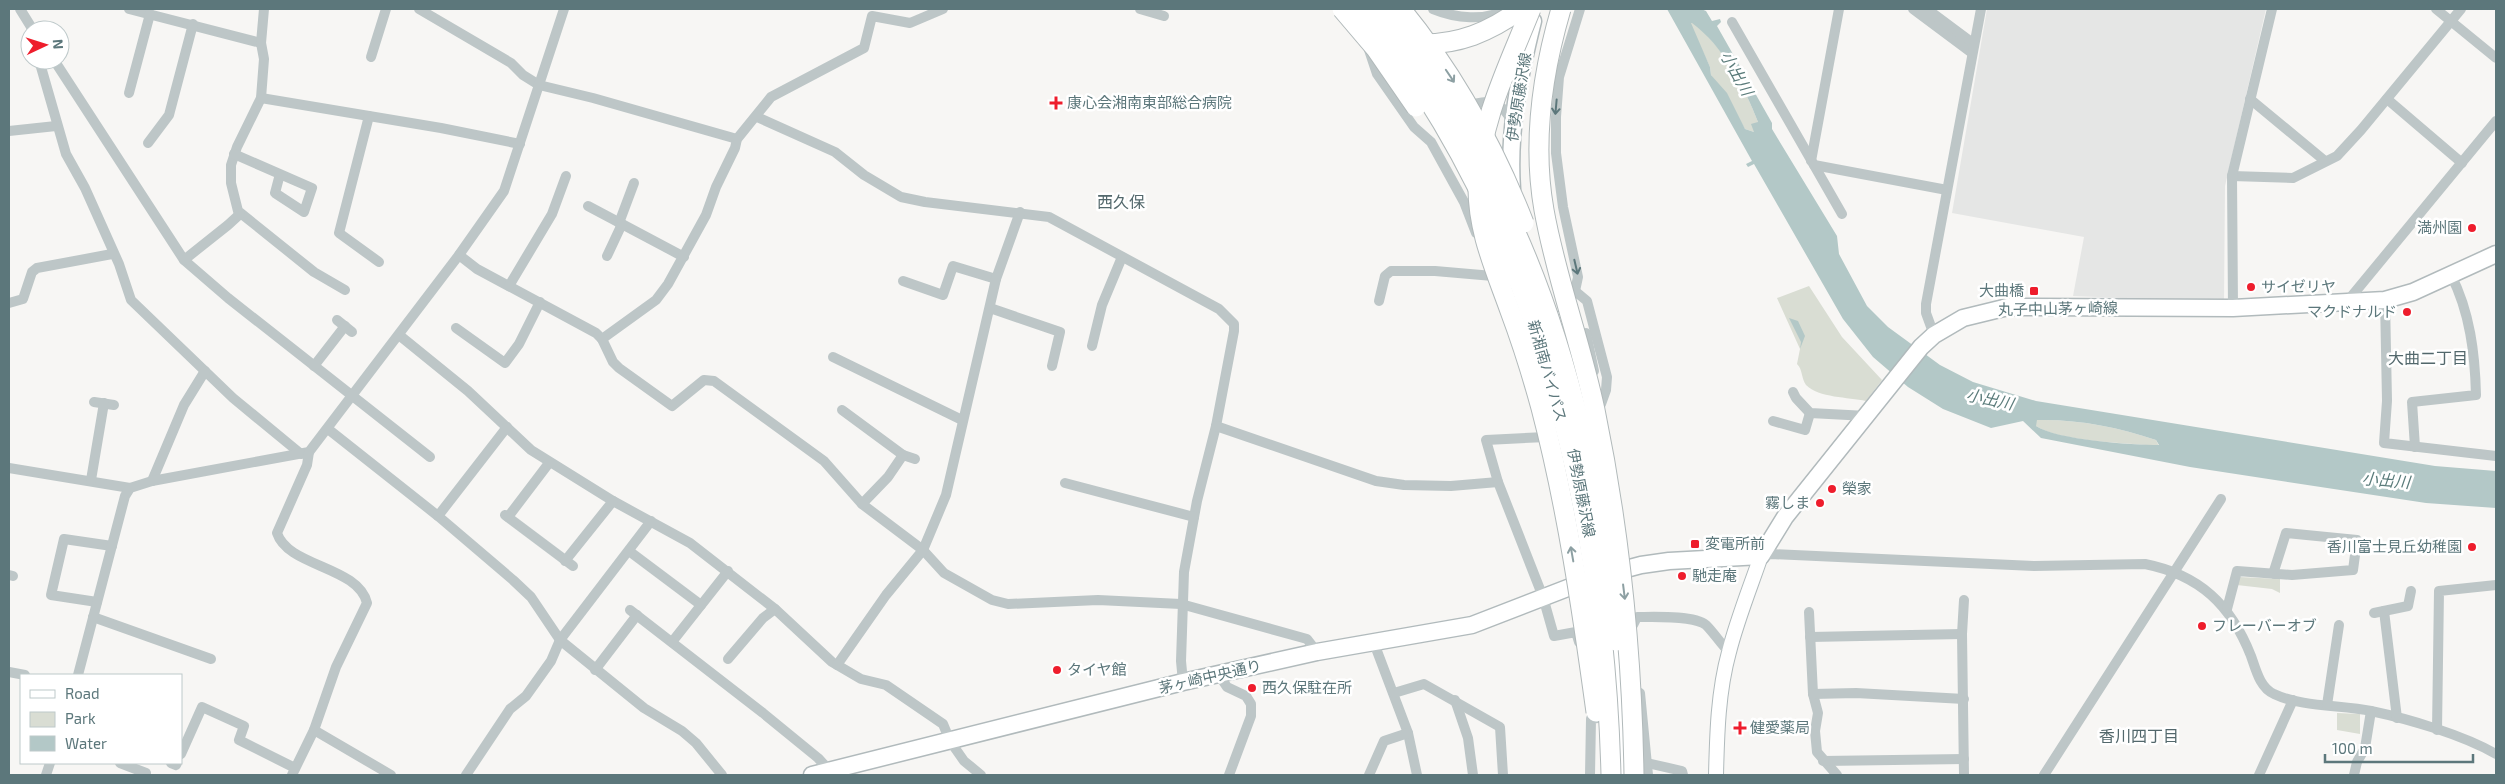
<svg xmlns="http://www.w3.org/2000/svg" width="2505" height="784" font-family="'Exo 2','Noto Sans JP',sans-serif">
	<style>
		.built { fill: #e5e6e5 }
		.green { fill: #d9ddd3 }
		.water { fill: #b3c8c7; fill-rule: evenodd }
		.lines { fill: none; stroke-linecap: round; stroke-linejoin: round }
		.secondary-casing { stroke: #b0babc; stroke-width: 16 }
		.primary-casing { stroke: #b1babc; stroke-width: 19 }
		.street { stroke: #bdc6c7; stroke-width: 10 }
		.secondary { stroke: #fff; stroke-width: 14 }
		.primary { stroke: #fff; stroke-width: 16 }
		.highway-bridge-casing { stroke: #b1b9ba; stroke-width: 21; stroke-linecap: butt }
		.highway-bridge { stroke: #fff; stroke-width: 19 }
		.oneway { stroke: #8da0a3 }
		.oneway2 { stroke: #5c777b }
		.poi-dot { fill: #ee1d2c; stroke: #fff; stroke-width: 2 }
		.labels { text-anchor: middle; stroke-width: 5; stroke-linejoin: round; paint-order: stroke }
		.street-label { font-size: 15px; fill: #5c777b; stroke: #fff }
		.poi-label { font-size: 15px; fill: #5c777b; stroke: #fff; text-anchor: start }
		.water-label { font-size: 16px; font-style: italic; fill: #5b7c7b; stroke: #fff }
		.neighbourhood-label { font-size: 16px; fill: #53686c; stroke: #fff }
	</style>
	<rect width="100%" height="100%" fill="#f7f6f4"/>
	<!-- built -->
	<polygon class="built" points="1987,9 2266,9 2225,186 2224,302 2073,296 2084,237 1952,213"/>
	<!-- green -->
	<g class="green">
		<path d="M1692,22C1723,46 1744,86 1758,122L1754,132L1745,129L1711,75L1710,67L1690,24Z"/>
		<path d="M1809,286L1842,337L1882,380L1866,401C1848,397 1819,398 1806,385C1801,378 1803,370 1797,364L1800,349L1777,298Z"/>
		<path d="M2036,420C2077,419 2118,427 2156,440L2159,446C2128,443 2060,442 2036,426Z"/>
		<polygon points="2239,577 2280,579 2280,593 2272,589 2237,585"/>
		<polygon points="2337,713 2360,714 2360,734 2337,730"/>
	</g>
	<!-- water -->
	<g class="water">
		<path d="M1667,9H1701L1706,11L1712,21L1720,19L1721,22L1717,26L1772,123V129L1837,236L1839,254L1867,306L1888,327L1940,365L1973,382L2036,401L2435,466L2496,471V508L2426,503L2190,467L2041,438L2023,421L1991,428L1943,409L1908,387L1873,357L1843,319L1754,164L1748,167L1746,164L1752,161ZM1691,23H1692C1723,46 1744,86 1758,122L1751,124L1754,132L1745,129L1727,93L1711,75L1710,67ZM2037,420C2077,419 2118,427 2156,440L2159,445C2132,445 2057,440 2036,426Z"/>
		<polygon points="1789,318 1798,321 1805,336 1800,349 1801,342"/>
	</g>
	<g class="lines">
		<defs>
			<path id="secondary" d="M1716,775C1717,734 1718,692 1729,652C1737,620 1750,588 1761,556"/>
			<g id="primary">
				<path d="M1512,189C1508,131 1519,77 1533,21"/>
				<polyline points="1562,319 1577,385"/>
				<polyline points="1612,629 1622,775"/>
				<polyline points="812,775 1183,682 1317,652 1472,625 1596,577 1641,565 1669,561 1761,556 1785,517 1921,347 1934,335 1963,318 2008,307 2233,308 2385,300 2413,292 2496,254"/>
			</g>
		</defs>
		<!-- secondary casing -->
		<use href="#secondary" class="secondary-casing"/>
		<!-- primary casing -->
		<use href="#primary" class="primary-casing"/>
		<!-- street -->
		<g class="street">
			<polyline points="20,9 33,30"/>
			<polyline points="129,9 261,43"/>
			<polyline points="264,9 261,43 264,59 261,98 237,147 231,165 231,183 238,211 314,272 345,290"/>
			<polyline points="419,9 511,63 523,75 539,85 593,98 737,139"/>
			<polyline points="1140,9 1164,16"/>
			<path d="M1433,9C1455,18 1485,22 1507,9"/>
			<polyline points="1913,9 1972,53"/>
			<polyline points="1927,9 1974,44"/>
			<polyline points="2436,9 2496,58"/>
			<polyline points="1732,22 1842,214"/>
			<polyline points="1367,44 1377,74 1414,127 1431,142 1464,202 1476,233"/>
			<polyline points="371,57 386,9"/>
			<polyline points="39,60 66,154 85,188 119,264 131,300 233,398 301,454"/>
			<polyline points="54,60 184,260 228,298 430,457"/>
			<polyline points="129,93 150,14"/>
			<polyline points="261,98 441,128 520,144"/>
			<polyline points="2250,99 2325,161"/>
			<polyline points="2387,99 2462,163"/>
			<path d="M1465,108C1486,98 1501,99 1512,122"/>
			<polyline points="369,116 339,233 379,262"/>
			<polyline points="757,117 835,152 864,175 901,197 925,202 1049,217 1219,309 1234,324 1234,331 1216,426 1197,501 1184,572 1181,661 1183,682"/>
			<polyline points="9,131 56,126"/>
			<polyline points="148,143 169,115 193,24"/>
			<polyline points="234,154 312,188 304,212 275,193 280,174"/>
			<polyline points="1811,161 1839,9"/>
			<polyline points="1814,165 1947,190"/>
			<polyline points="2232,176 2293,178 2337,156 2361,130 2461,9"/>
			<polyline points="588,206 684,257"/>
			<polyline points="619,223 634,183"/>
			<polyline points="459,255 477,269 596,333 602,339 656,300 668,284 706,215 716,187 735,148 737,139 771,97 864,48 872,16 910,23 943,9"/>
			<polyline points="607,256 622,224"/>
			<polyline points="184,260 228,225 240,214"/>
			<polyline points="903,281 943,295 953,266 996,279"/>
			<polyline points="509,286 552,214 566,176"/>
			<polyline points="1575,291 1587,301 1607,377 1606,390 1601,404"/>
			<polyline points="2385,300 2387,401 2384,443 2496,456"/>
			<polyline points="1379,301 1385,276 1391,271 1435,271 1493,276"/>
			<polyline points="9,303 23,299 32,272 37,268 112,254"/>
			<polyline points="2346,303 2496,121"/>
			<polyline points="1567,305 1575,291 1578,277 1563,207 1556,153 1556,117 1559,77 1580,9"/>
			<polyline points="990,308 1060,332 1052,366"/>
			<polyline points="2233,308 2232,176 2272,9"/>
			<polyline points="337,320 352,332"/>
			<polyline points="456,328 505,363 519,344 540,302"/>
			<polyline points="1583,334 1586,333 1594,371"/>
			<polyline points="399,335 468,391 531,450 613,501 690,543 775,609 832,662 861,679 886,685 943,724 950,741 964,761 981,775"/>
			<polyline points="1934,335 1926,313 1926,304 1981,9"/>
			<polyline points="602,339 613,362 619,368 672,406 704,380 714,381 824,461 862,504 923,550 944,573 992,600 1008,604 1098,600 1181,604 1307,639 1317,652"/>
			<polyline points="1092,346 1102,305 1122,257"/>
			<polyline points="833,357 962,420"/>
			<polyline points="314,366 345,326"/>
			<polyline points="1793,392 1796,398 1810,413 1867,416"/>
			<polyline points="94,402 114,405"/>
			<polyline points="842,410 903,455 915,459"/>
			<polyline points="1773,421 1805,430 1810,413"/>
			<polyline points="1216,426 1376,481 1404,485 1451,486 1498,482"/>
			<polyline points="328,429 438,516 513,580 531,597 560,640 644,708 682,731 696,743 722,775"/>
			<polyline points="1546,437 1486,440 1498,482 1543,597 1554,636 1576,632 1579,642"/>
			<path d="M2415,447L2412,402L2476,395C2475,354 2470,312 2451,275"/>
			<polyline points="9,468 130,488"/>
			<polyline points="91,480 104,403"/>
			<polyline points="152,481 184,405 205,371"/>
			<polyline points="1065,483 1194,517"/>
			<polyline points="862,504 888,477 903,455"/>
			<polyline points="505,515 573,566"/>
			<polyline points="438,516 507,427"/>
			<polyline points="508,517 549,463"/>
			<polyline points="629,551 701,605"/>
			<path d="M1761,556L1771,554L2034,566L2145,564C2200,575 2231,605 2251,656C2256,670 2260,688 2274,694C2301,707 2342,705 2371,711C2409,719 2463,735 2496,754"/>
			<polyline points="565,561 613,501"/>
			<polyline points="9,575 13,576"/>
			<polyline points="97,602 51,595 64,539 112,546"/>
			<polyline points="2227,609 2237,571 2292,575 2353,570 2357,540 2286,533 2273,574"/>
			<polyline points="630,610 763,713 818,758 830,771"/>
			<polyline points="2384,611 2397,718"/>
			<polyline points="1809,612 1813,694 1818,713 1815,731 1817,752 1837,775"/>
			<polyline points="2374,613 2408,606 2411,591"/>
			<polyline points="93,617 211,659"/>
			<path d="M1625,626L1633,625L1637,617C1653,617 1694,615 1706,625C1714,633 1721,644 1729,652"/>
			<polyline points="1810,637 1962,634"/>
			<polyline points="672,642 728,571"/>
			<polyline points="1374,643 1408,733 1417,775"/>
			<polyline points="728,659 763,618 775,609"/>
			<polyline points="837,665 886,595 923,550 946,495 996,279 1020,212"/>
			<polyline points="595,670 637,615"/>
			<polyline points="9,672 25,675"/>
			<polyline points="78,675 125,496 130,488 152,481 309,452 459,255 504,191 564,9"/>
			<polyline points="1219,675 1227,687 1246,696 1251,704 1251,716 1229,775"/>
			<polyline points="1394,693 1424,684 1500,727 1503,775"/>
			<polyline points="1640,693 1648,775"/>
			<polyline points="1813,694 1856,693 1964,699"/>
			<polyline points="1455,700 1468,738 1473,775"/>
			<polyline points="2327,705 2339,625"/>
			<polyline points="314,730 391,775"/>
			<polyline points="2437,730 2439,591 2496,585"/>
			<polyline points="181,754 202,707 244,726 239,740 295,768"/>
			<polyline points="1823,761 1964,759"/>
			<polyline points="120,763 146,773"/>
			<polyline points="171,763 176,765 177,763"/>
			<polyline points="1647,763 1682,771 1683,775"/>
			<polyline points="46,775 50,763"/>
			<path d="M292,775L314,730L336,667L367,603C358,566 288,567 277,533L307,465L309,452"/>
			<polyline points="466,775 510,709 526,696 551,661 560,640 651,521"/>
			<polyline points="1369,775 1384,741 1408,733"/>
			<polyline points="1590,775 1591,719 1603,717"/>
			<polyline points="1964,775 1962,634 1964,600"/>
			<polyline points="2044,775 2221,499"/>
			<polyline points="2259,775 2293,700"/>
			<polyline points="2354,775 2357,762 2365,748 2371,711"/>
		</g>
		<!-- secondary -->
		<use href="#secondary" class="secondary"/>
		<!-- primary -->
		<use href="#primary" class="primary"/>
		<defs>
			<g id="highway-bridge">
				<polyline points="1342,9 1376,49 1416,107"/>
				<path d="M1363,9C1536,221 1604,506 1611,775"/>
				<path d="M1381,9C1433,76 1477,148 1512,224C1568,346 1605,508 1616,641"/>
				<path d="M1401,9C1455,75 1493,144 1524,223"/>
				<path d="M1531,9C1508,67 1480,121 1478,184C1477,230 1495,269 1510,311C1522,343 1532,375 1541,408C1567,507 1582,610 1596,712"/>
				<path d="M1561,9C1542,74 1532,142 1544,210C1556,278 1581,343 1595,410C1620,531 1632,653 1634,775"/>
				<path d="M1419,44C1458,45 1490,32 1521,9"/>
			</g>
		</defs>
		<!-- highway-bridge casing -->
		<use href="#highway-bridge" class="highway-bridge-casing"/>
		<!-- highway-bridge -->
		<use href="#highway-bridge" class="highway-bridge"/>
	</g>
	<!-- one-way arrows -->
	<defs><path id="oneway-shaft" d="M-6 0H5M1.5-3L5.5 0L1.5 3" fill="none" stroke-width="1.6" stroke-linecap="round" stroke-linejoin="round" transform="scale(1.25)"/></defs>
	<g class="oneway">
		<use href="#oneway-shaft" transform="translate(1450 76) rotate(56)"/>
		<use href="#oneway-shaft" transform="translate(1572 554) rotate(-100)"/>
		<use href="#oneway-shaft" transform="translate(1624 592) rotate(83)"/>
	</g>
	<g class="oneway2">
		<use href="#oneway-shaft" transform="translate(1556 107) rotate(95)"/>
		<use href="#oneway-shaft" transform="translate(1576 267) rotate(77)"/>
	</g>
	<!-- markers -->
	<g class="poi-dot">
		<path d="M1053.5 95.5h5v5h5v5h-5v5h-5v-5h-5v-5h5z"/>
		<circle cx="2472" cy="228" r="5"/>
		<circle cx="2251" cy="287" r="5"/>
		<rect x="2029" y="286" width="10" height="10" rx="2.5"/>
		<circle cx="2407" cy="312" r="5"/>
		<circle cx="1832" cy="489" r="5"/>
		<circle cx="1820" cy="503" r="5"/>
		<rect x="1690" y="539" width="10" height="10" rx="2.5"/>
		<circle cx="2472" cy="547" r="5"/>
		<circle cx="1682" cy="576" r="5"/>
		<circle cx="2202" cy="626" r="5"/>
		<circle cx="1057" cy="670" r="5"/>
		<circle cx="1252" cy="688" r="5"/>
		<path d="M1737.5 720.5h5v5h5v5h-5v5h-5v-5h-5v-5h5z"/>
	</g>
	<g class="labels">
		<!-- street labels -->
		<g class="street-label">
			<text transform="translate(1519 97) rotate(-81)" y="5">伊勢原藤沢線</text>
			<text transform="translate(2058 309) rotate(-1)" y="5">丸子中山茅ヶ崎線</text>
			<text transform="translate(1547 371) rotate(74)" y="5">新湘南バイパス</text>
			<text transform="translate(1581 493) rotate(79)" y="5">伊勢原藤沢線</text>
			<text transform="translate(1210 677) rotate(-13)" y="5">茅ヶ崎中央通り</text>
		</g>
		<!-- poi labels -->
		<g class="poi-label">
			<text x="1067" y="108">康心会湘南東部総合病院</text>
			<text x="2462" y="233" text-anchor="end">満州園</text>
			<text x="2261" y="292">サイゼリヤ</text>
			<text x="2024" y="296" text-anchor="end">大曲橋</text>
			<text x="2397" y="317" text-anchor="end">マクドナルド</text>
			<text x="1842" y="494">榮家</text>
			<text x="1810" y="508" text-anchor="end">霧しま</text>
			<text x="1705" y="549">変電所前</text>
			<text x="2462" y="552" text-anchor="end">香川富士見丘幼稚園</text>
			<text x="1692" y="581">馳走庵</text>
			<text x="2212" y="631">フレーバーオブ</text>
			<text x="1067" y="675">タイヤ館</text>
			<text x="1262" y="693">西久保駐在所</text>
			<text x="1750" y="733">健愛薬局</text>
		</g>
		<!-- water labels -->
		<g class="water-label">
			<text transform="translate(1737 73) rotate(61)" y="6">小出川</text>
			<text transform="translate(1990 399) rotate(12)" y="6">小出川</text>
			<text transform="translate(2386 480) rotate(5)" y="6">小出川</text>
		</g>
		<!-- neighbourhood labels -->
		<g class="neighbourhood-label">
			<text x="1121" y="208">西久保</text>
			<text x="2428" y="364">大曲二丁目</text>
			<text x="2139" y="742">香川四丁目</text>
		</g>
	</g>
	<!-- border -->
	<rect width="2505" height="784" fill="none" stroke="#5c777b" stroke-width="20"/>
	<!-- legend -->
	<rect x="20" y="674" width="162" height="90" fill="#ffffff" stroke="#bec9ca"/>
	<rect x="30" y="690" width="25" height="8" fill="#ffffff" stroke="#bec9ca"/>
	<text x="65" y="699" font-size="15" fill="#5c777b">Road</text>
	<rect x="30" y="712" width="25" height="15" fill="#d9ddd3" stroke="#bec9ca"/>
	<text x="65" y="724" font-size="15" fill="#5c777b">Park</text>
	<rect x="30" y="736" width="25" height="15" fill="#b3c8c7" stroke="#bec9ca"/>
	<text x="65" y="749" font-size="15" fill="#5c777b">Water</text>
	<!-- north arrow -->
	<g transform="translate(45 45) rotate(86)"><circle r="24" fill="#ffffff" stroke="#bec9ca"/>
	<path d="M0-4L9 19L0 12L-9 19Z" fill="#ee1d2c"/>
	<text y="-8" font-size="14" font-weight="bold" text-anchor="middle" fill="#5c777b">N</text>
	</g>
	<!-- scale -->
	<path d="M2325 754v8h148v-8" fill="none" stroke="#5c777b" stroke-width="2.5"/>
	<text x="2332" y="754" font-size="15" fill="#5c777b" stroke="#ffffff" stroke-width="4" paint-order="stroke">100 m</text>
</svg>
